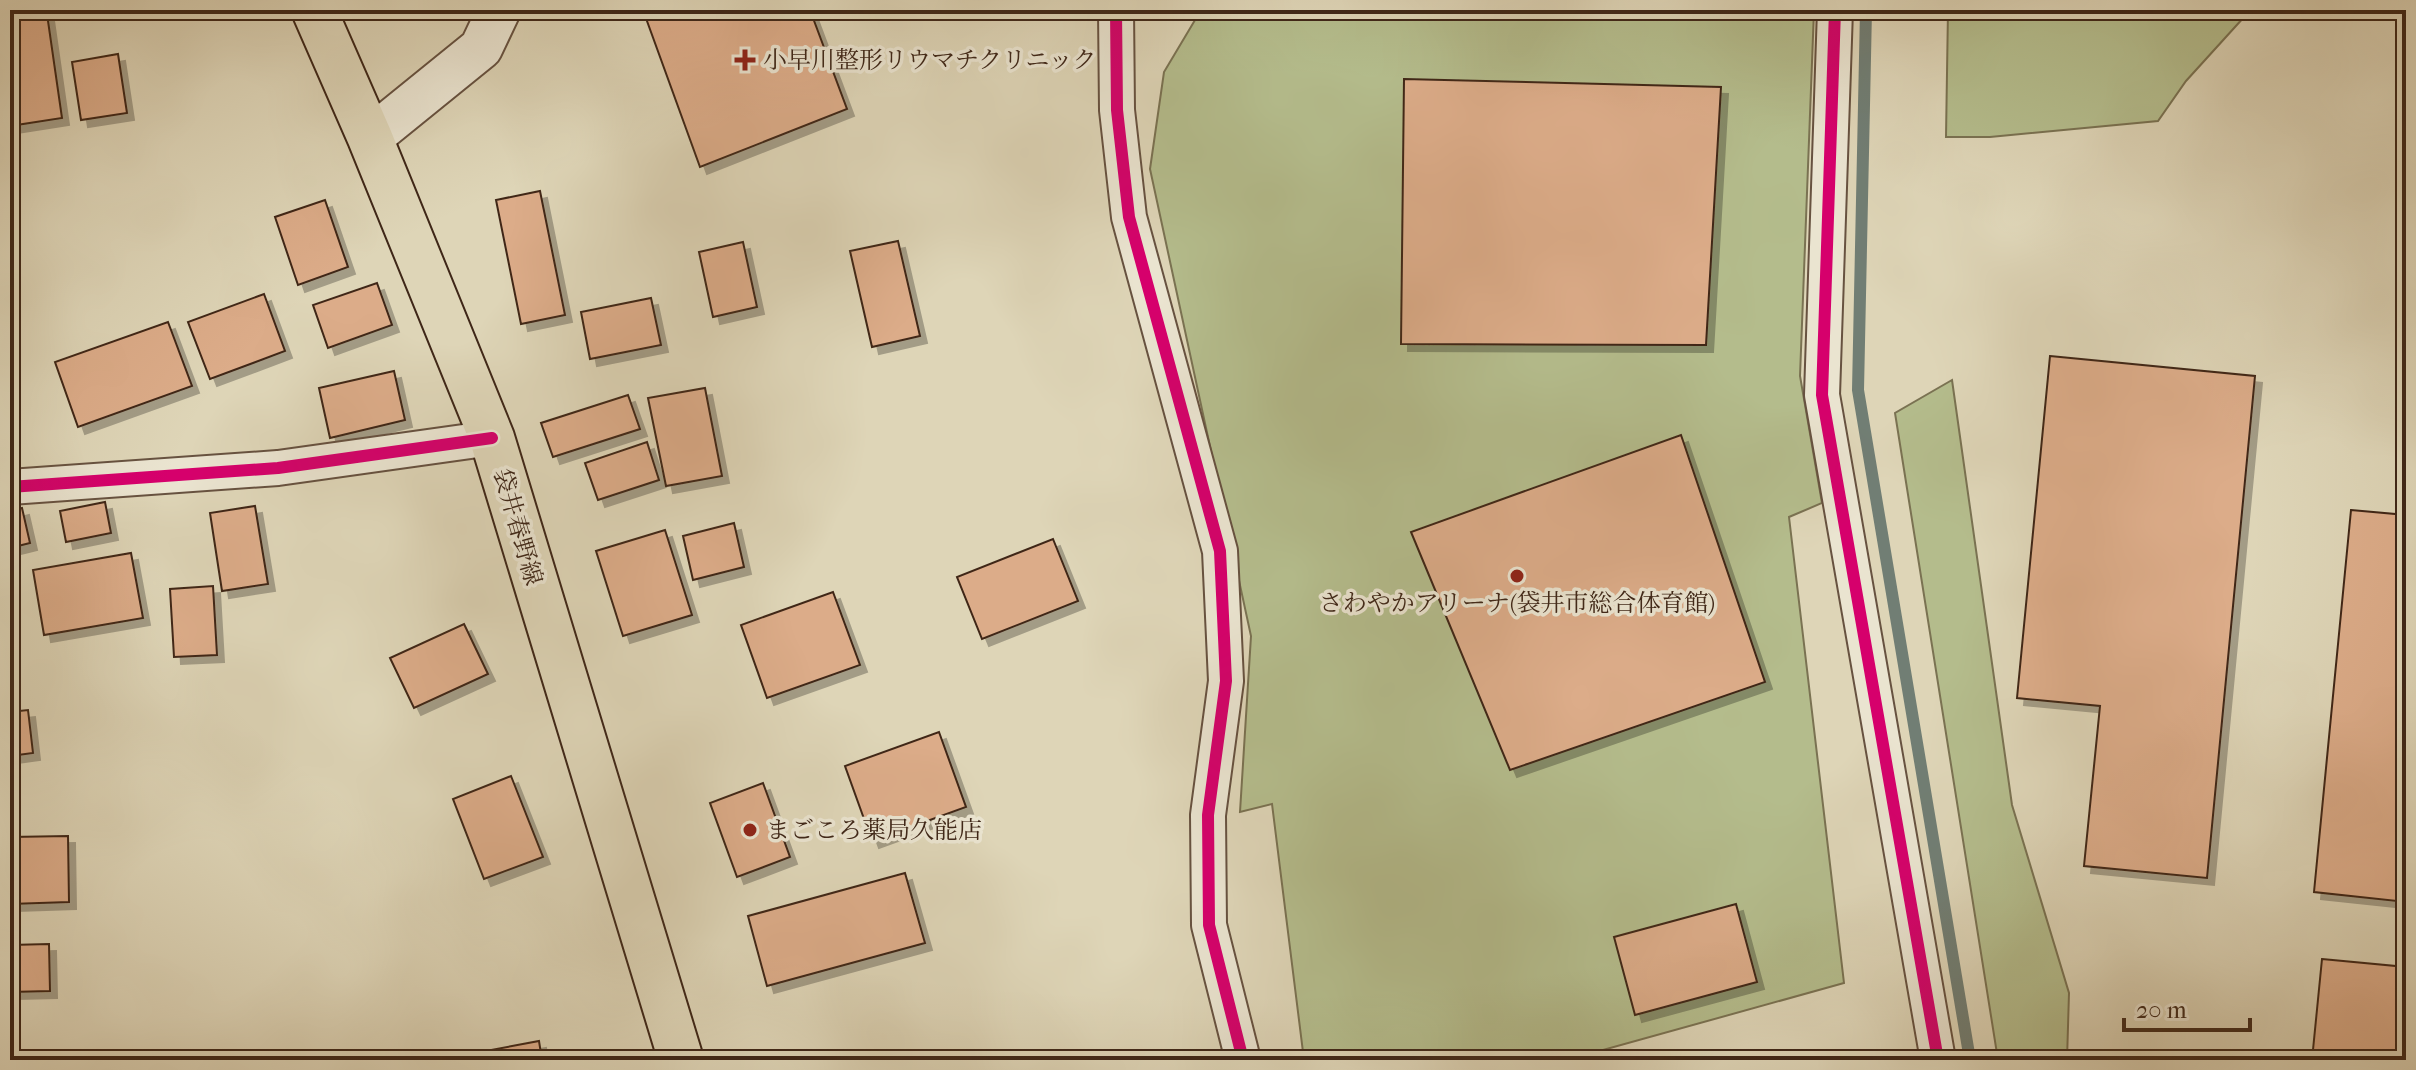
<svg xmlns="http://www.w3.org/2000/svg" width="2416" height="1070" font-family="'IM FELL French Canon','Noto Serif JP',serif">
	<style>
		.green { fill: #b4bc8c; stroke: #7a7252; stroke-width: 2 }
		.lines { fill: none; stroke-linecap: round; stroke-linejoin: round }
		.stream { stroke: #717e74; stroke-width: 12 }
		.building { fill: #dcac89; stroke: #3f2718; stroke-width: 2; filter: url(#shadow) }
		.minor-casing { stroke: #675240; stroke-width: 38 }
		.tertiary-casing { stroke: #675240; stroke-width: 46 }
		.primary-casing { stroke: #3f2718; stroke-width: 48 }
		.minor { stroke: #eae4d0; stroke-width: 34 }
		.tertiary { stroke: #eae4d0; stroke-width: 42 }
		.primary { stroke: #ded5b7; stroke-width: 44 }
		.cycleway-casing { stroke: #eae4d0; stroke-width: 17 }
		.cycleway { stroke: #d6006c; stroke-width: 12 }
		.poi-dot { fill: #8f2418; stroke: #eae4d0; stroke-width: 3 }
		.labels { text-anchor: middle; stroke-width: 7; stroke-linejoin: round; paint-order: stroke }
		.poi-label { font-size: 24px; fill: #3f2718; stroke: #eae4d0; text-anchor: start }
		.street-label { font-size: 24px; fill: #3f2718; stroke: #eae4d0 }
	</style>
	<defs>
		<filter id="shadow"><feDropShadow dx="7" dy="7" stdDeviation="0" flood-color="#0004"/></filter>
	</defs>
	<rect width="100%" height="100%" fill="#ded5b7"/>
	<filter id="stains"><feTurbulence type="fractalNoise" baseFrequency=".0025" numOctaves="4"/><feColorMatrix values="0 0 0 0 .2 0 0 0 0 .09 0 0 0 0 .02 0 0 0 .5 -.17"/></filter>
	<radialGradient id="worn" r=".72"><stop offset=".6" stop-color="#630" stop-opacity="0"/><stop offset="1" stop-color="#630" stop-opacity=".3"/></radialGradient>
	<!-- green -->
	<g class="green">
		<polygon points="1201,10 1814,10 1800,376 1822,503 1789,517 1844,983 1567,1060 1304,1060 1272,804 1240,812 1251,636 1150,169 1164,72"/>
		<polygon points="1948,10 2272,10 2245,16 2186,81 2158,121 1990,137 1946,137"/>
		<polygon points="1952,380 2012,805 2069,993 2067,1060 1998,1060 1895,413"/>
	</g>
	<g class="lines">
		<!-- stream -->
		<polyline class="stream" points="1866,10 1858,390 1970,1060"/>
	</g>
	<!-- building -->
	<g class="building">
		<polygon points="643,10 810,10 847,109 700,167"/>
		<polygon points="47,14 62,118 10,126 10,19"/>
		<polygon points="118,54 127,113 81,120 72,62"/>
		<polygon points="1404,79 1721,87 1706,345 1401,344"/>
		<polygon points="540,191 565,315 521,324 496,200"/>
		<polygon points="325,200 348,267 298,285 275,217"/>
		<polygon points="898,241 920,336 872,347 850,251"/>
		<polygon points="743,242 757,307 713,317 699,252"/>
		<polygon points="377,283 392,325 328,348 313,305"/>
		<polygon points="264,294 285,351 210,379 188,322"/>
		<polygon points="651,298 661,345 590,359 581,312"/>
		<polygon points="168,322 192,386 78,427 55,362"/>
		<polygon points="2050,356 2255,376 2207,878 2084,866 2100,706 2017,698"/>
		<polygon points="394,371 405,420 330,438 319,388"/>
		<polygon points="705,388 722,476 666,486 648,398"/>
		<polygon points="628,395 640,429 553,457 541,423"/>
		<polygon points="1681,435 1765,682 1510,770 1411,532"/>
		<polygon points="647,442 659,480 598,500 585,463"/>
		<polygon points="105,502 111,533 66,542 60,511"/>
		<polygon points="255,506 268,584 222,591 210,513"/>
		<polygon points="22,508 30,543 10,548 10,511"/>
		<polygon points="2351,510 2406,515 2406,902 2314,892"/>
		<polygon points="734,523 744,567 693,580 683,536"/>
		<polygon points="665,530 692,615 623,636 596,551"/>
		<polygon points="1053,539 1078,601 982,639 957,577"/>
		<polygon points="131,553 143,618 44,635 33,570"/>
		<polygon points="213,586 217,655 174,657 170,589"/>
		<polygon points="833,592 860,665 767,698 741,625"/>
		<polygon points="464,624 488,674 414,708 390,658"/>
		<polygon points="28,710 33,753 10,756 10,712"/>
		<polygon points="939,732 966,807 872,841 845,766"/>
		<polygon points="511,776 543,857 484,879 453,799"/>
		<polygon points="763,783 790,857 737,877 710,803"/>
		<polygon points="68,836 69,902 10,904 10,837"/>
		<polygon points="905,873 925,943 767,986 748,916"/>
		<polygon points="1736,904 1757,982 1635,1015 1614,937"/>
		<polygon points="49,944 50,991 10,992 10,945"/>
		<polygon points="2322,959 2406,967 2406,1060 2312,1060"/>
		<polygon points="539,1041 542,1060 465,1060 464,1055"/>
	</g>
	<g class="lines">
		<defs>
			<g id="minor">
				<polyline points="1116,10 1117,110 1129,217 1220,551 1226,681 1208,815 1209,925 1243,1060"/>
				<polyline points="1835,10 1822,395 1938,1060"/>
				<polyline points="10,487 278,468 492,438"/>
			</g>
			<polyline id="tertiary" points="370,138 481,48 499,10"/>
			<polyline id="primary" points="314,10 370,138 492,438 681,1060"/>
		</defs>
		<!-- minor casing -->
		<use href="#minor" class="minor-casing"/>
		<!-- tertiary casing -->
		<use href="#tertiary" class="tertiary-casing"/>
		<!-- primary casing -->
		<use href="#primary" class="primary-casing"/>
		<!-- minor -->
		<use href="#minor" class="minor"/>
		<!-- tertiary -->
		<use href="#tertiary" class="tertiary"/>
		<!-- primary -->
		<use href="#primary" class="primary"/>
		<defs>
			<g id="cycleway">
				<polyline points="1116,10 1117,110 1129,217 1220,551 1226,681 1208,815 1209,925 1243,1060"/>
				<polyline points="1835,10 1822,395 1938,1060"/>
				<polyline points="10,487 278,468 492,438"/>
			</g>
		</defs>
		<!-- cycleway casing -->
		<use href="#cycleway" class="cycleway-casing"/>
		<!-- cycleway -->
		<use href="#cycleway" class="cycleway"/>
	</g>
	<!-- markers -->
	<g class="poi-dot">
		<path d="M741 48h8v8h8v8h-8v8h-8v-8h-8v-8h8z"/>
		<circle cx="1517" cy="576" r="8"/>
		<circle cx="750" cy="830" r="8"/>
	</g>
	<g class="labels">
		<!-- poi labels -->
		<g class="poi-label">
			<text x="763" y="68">小早川整形リウマチクリニック</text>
			<text x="1517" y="611" text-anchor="middle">さわやかアリーナ(袋井市総合体育館)</text>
			<text x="766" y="838">まごころ薬局久能店</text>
		</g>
		<!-- street labels -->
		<g class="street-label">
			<text transform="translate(518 527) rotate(74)" y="8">袋井春野線</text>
		</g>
	</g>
	<!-- margin -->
	<rect width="2416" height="1070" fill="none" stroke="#ded5b7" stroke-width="40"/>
	<rect x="12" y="12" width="2392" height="1046" fill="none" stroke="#3f2718" stroke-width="4"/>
	<rect x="20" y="20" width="2376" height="1030" fill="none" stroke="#3f2718" stroke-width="2"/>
	<!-- scale -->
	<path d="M2124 1018v12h126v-12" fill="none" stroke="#3f2718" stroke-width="4"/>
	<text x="2136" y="1018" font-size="24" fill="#3f2718" stroke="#eae4d0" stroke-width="6" paint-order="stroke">20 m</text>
	<rect width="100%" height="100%" filter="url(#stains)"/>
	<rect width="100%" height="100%" fill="url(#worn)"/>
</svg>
